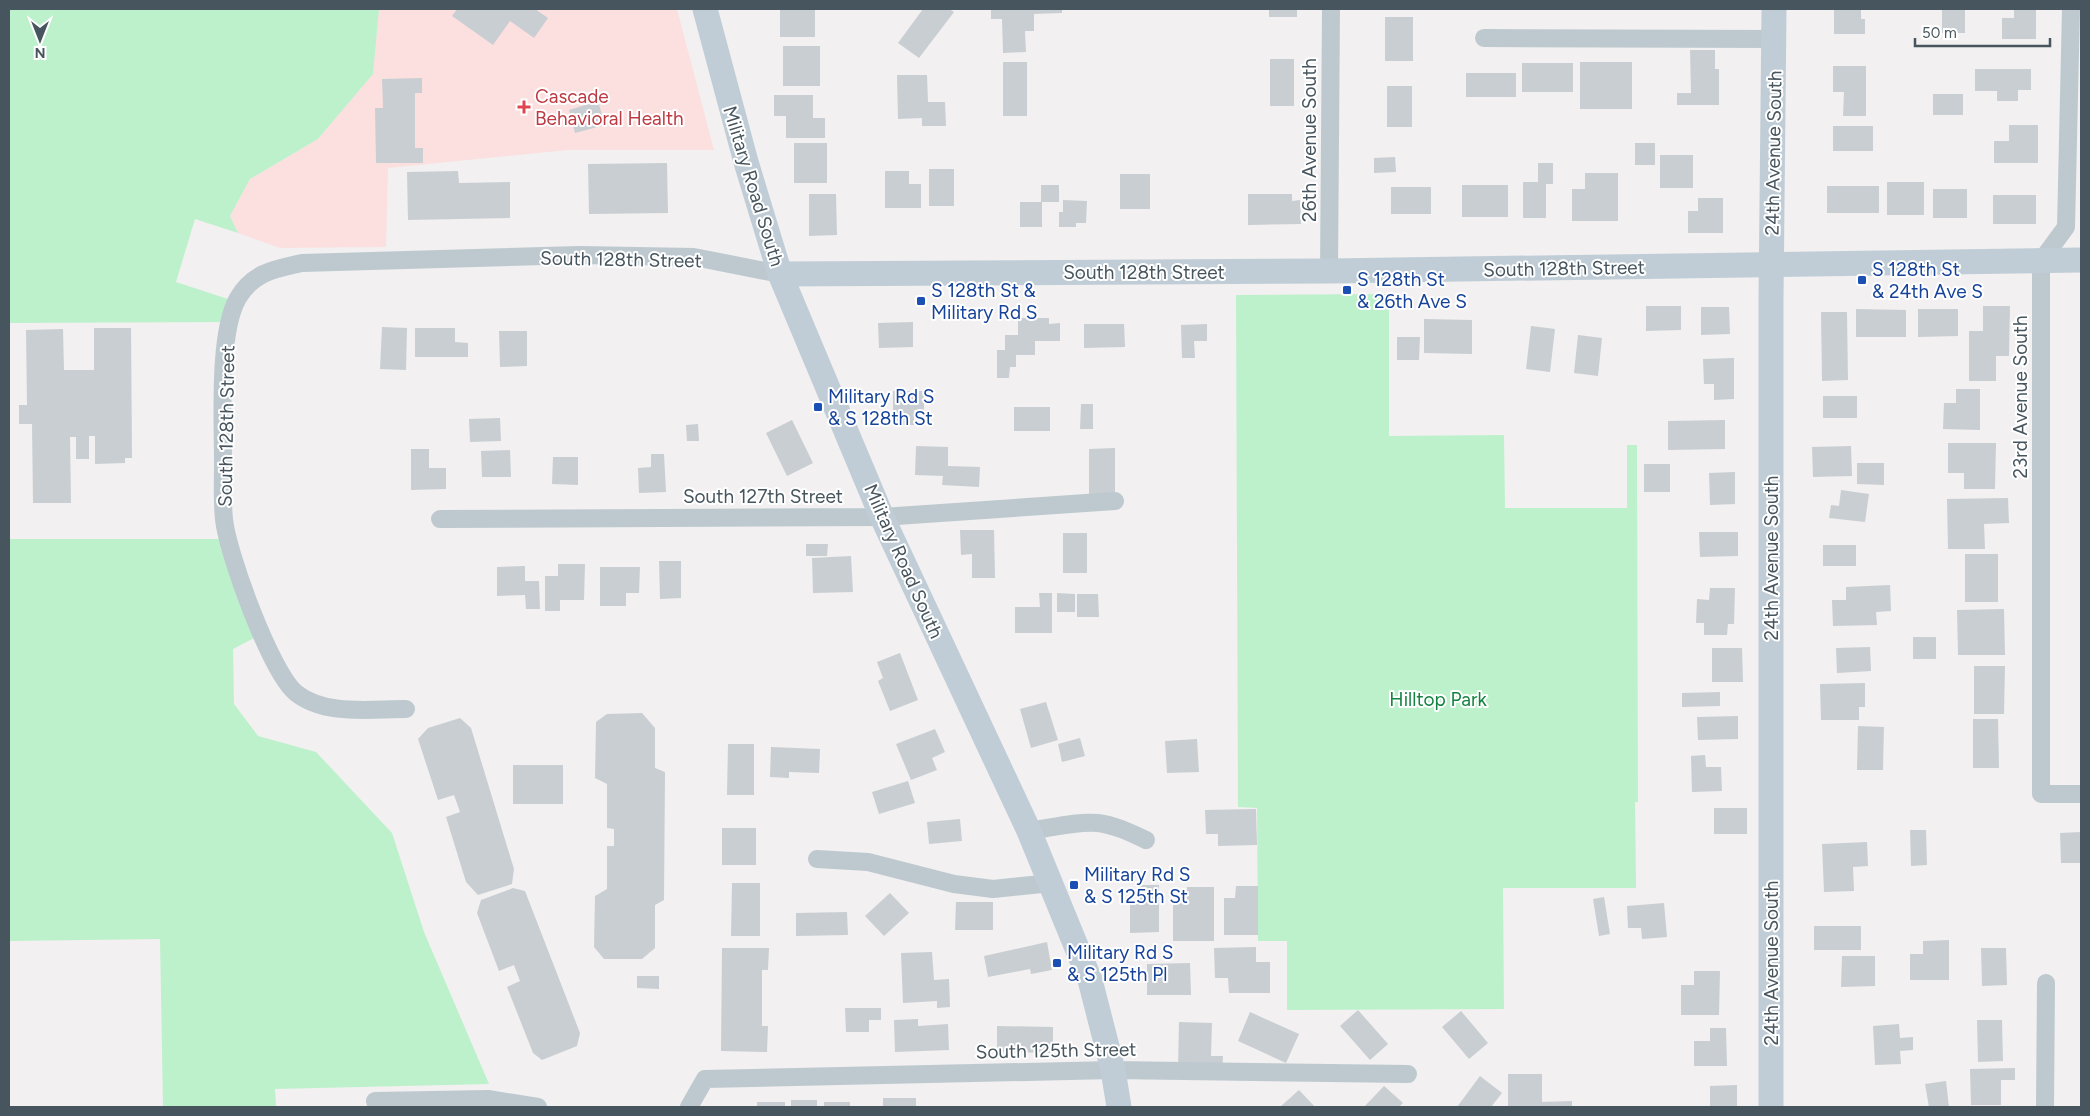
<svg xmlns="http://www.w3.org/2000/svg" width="2090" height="1116" font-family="Figtree,sans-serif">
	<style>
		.medical { fill: #fce0e0 }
		.green { fill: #bdf1cc }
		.building { fill: #c9ced2 }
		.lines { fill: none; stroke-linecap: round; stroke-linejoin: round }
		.street { stroke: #bdc9cf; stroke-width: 18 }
		.secondary { stroke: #c0cdd7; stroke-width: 25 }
		.health-dot { fill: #e0444e; stroke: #fff; stroke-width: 2 }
		.transit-dot { fill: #1a4fb4; stroke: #fff; stroke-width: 2 }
		.labels { text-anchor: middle; stroke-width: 4; stroke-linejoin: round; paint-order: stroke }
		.health-label { font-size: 19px; fill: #be3a42; stroke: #fff; text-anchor: start }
		.street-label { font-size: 19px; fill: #47555e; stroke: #fff }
		.transit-label { font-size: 19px; fill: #164399; stroke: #fff; text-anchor: start }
		.park-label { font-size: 19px; fill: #148341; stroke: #fff }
	</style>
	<rect width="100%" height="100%" fill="#f2f0f0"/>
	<!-- medical -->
	<polygon class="medical" points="379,9 677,9 714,150 568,150 388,168 386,247 280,248 238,233 230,216 250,179 318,139 372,74"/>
	<!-- green -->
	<g class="green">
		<polygon points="9,9 379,9 373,74 318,139 250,179 230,216 238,233 195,219 176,282 234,301 228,322 9,323"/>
		<polygon points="1389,294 1389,436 1504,435 1505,508 1627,508 1627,445 1637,445 1638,802 1635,802 1636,888 1503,888 1504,1009 1287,1010 1287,941 1258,941 1257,808 1238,807 1236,295"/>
		<polygon points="9,539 227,539 260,635 233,649 234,704 258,736 316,752 392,833 424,932 489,1084 275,1089 276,1107 163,1107 160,939 9,941"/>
	</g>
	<!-- building -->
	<g class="building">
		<polygon points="457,9 535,9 548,18 534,38 510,21 493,45 452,16"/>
		<rect x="780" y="9" width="35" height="28"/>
		<polygon points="923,9 949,9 954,12 919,58 898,43"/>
		<polygon points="991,9 1062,9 1062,13 1034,14 1034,31 1025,31 1026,52 1003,53 1002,19 991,19"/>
		<rect x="1269" y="9" width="28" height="8"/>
		<polygon points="1834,9 1861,9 1861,19 1865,19 1865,34 1834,34"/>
		<rect x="1942" y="9" width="23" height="24"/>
		<polygon points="2014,9 2036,9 2036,39 2002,39 2002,18 2014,18"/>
		<rect x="1385" y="17" width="28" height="44"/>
		<rect x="783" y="46" width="37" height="40"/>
		<polygon points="1690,50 1715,50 1715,69 1719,69 1719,105 1677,105 1677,93 1691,93"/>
		<rect x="1270" y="59" width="24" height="47"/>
		<rect x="1003" y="62" width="24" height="54"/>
		<rect x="1580" y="62" width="52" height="47"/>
		<rect x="1522" y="63" width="51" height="29"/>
		<polygon points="1833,66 1866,66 1866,116 1843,116 1844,92 1833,92"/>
		<polygon points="1975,69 2031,69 2031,90 2018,90 2018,101 1997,101 1997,91 1975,91"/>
		<rect x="1466" y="73" width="50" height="24"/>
		<polygon points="897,75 927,75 928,102 945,102 946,126 922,126 922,118 898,119"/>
		<polygon points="422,78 422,93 415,93 415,148 423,148 423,163 376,163 375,108 383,108 382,79"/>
		<rect x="1387" y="86" width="25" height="41"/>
		<rect x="1933" y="94" width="30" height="21"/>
		<polygon points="774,95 813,95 813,118 825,118 825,138 786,138 786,116 774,116"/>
		<polygon points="598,101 605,125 575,133 569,110"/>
		<polygon points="2009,125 2038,125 2038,163 1994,163 1994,141 2009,141"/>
		<rect x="1833" y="126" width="40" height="25"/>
		<rect x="794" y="143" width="33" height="40"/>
		<rect x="1635" y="143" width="20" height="22"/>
		<rect x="1660" y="155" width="33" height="33"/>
		<polygon points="1395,157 1396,172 1374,173 1374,158"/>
		<polygon points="667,163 668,213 589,214 588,164"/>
		<polygon points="1538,163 1553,163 1553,184 1546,184 1546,218 1523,218 1523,182 1538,182"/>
		<rect x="929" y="169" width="25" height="37"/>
		<polygon points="458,171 459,183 510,182 510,218 408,220 407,172"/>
		<polygon points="885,171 909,171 909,184 921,184 921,208 885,208"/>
		<polygon points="1585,173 1618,173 1618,221 1572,221 1572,189 1585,189"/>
		<rect x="1120" y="174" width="30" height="35"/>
		<rect x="1887" y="182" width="37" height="33"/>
		<polygon points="1041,185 1059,185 1059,202 1042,202 1042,227 1020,227 1020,202 1041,202"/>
		<rect x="1462" y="185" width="46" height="32"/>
		<rect x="1827" y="186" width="52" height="27"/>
		<rect x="1391" y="187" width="40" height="27"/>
		<rect x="1933" y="189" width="34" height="29"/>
		<polygon points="809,194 836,194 837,235 809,236"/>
		<polygon points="1248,194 1292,194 1292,201 1300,200 1301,224 1248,225"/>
		<rect x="1993" y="195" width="43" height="29"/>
		<polygon points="1698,198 1723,198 1723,233 1688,233 1688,211 1698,211"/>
		<polygon points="1063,200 1087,201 1086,223 1076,223 1076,227 1059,227 1059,212 1063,212"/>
		<polygon points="1646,306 1681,306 1681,330 1646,331"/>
		<polygon points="1983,306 2010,306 2009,356 1996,356 1996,381 1969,381 1969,331 1983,331"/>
		<polygon points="1701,307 1729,307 1730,334 1701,335"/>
		<polygon points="1856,309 1906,310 1906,337 1856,337"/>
		<polygon points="1918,309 1958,309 1958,336 1918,337"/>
		<polygon points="1821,312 1847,312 1848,380 1822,381"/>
		<polygon points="1018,318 1049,318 1049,324 1060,323 1060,341 1035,341 1035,355 1016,355 1016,367 1010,367 1009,378 997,378 997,350 1005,350 1005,335 1018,335"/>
		<polygon points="1424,319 1472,320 1472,354 1424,353"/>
		<polygon points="913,322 913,347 879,348 878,323"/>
		<polygon points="1084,324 1124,324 1125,347 1084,348"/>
		<polygon points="1207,324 1207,341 1194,341 1195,358 1182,358 1181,325"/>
		<polygon points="1531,326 1555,329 1550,372 1526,369"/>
		<polygon points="382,327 407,328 406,370 380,369"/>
		<polygon points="94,328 131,328 132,458 125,458 125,463 95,464 95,436 89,436 89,459 76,459 76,437 70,437 71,503 33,503 32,424 19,424 19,405 27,405 26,330 63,329 64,370 94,370"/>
		<polygon points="415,328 455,328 455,342 468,343 468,357 415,357"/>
		<polygon points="499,331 527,331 527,366 500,367"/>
		<polygon points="1578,335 1602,338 1598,376 1574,373"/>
		<polygon points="1397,337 1420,337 1419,360 1397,360"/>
		<polygon points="1734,358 1734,399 1714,400 1714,384 1704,384 1703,359"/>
		<polygon points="1956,389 1980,389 1980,430 1943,429 1944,403 1956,403"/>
		<polygon points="893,391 924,391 924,410 914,410 914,425 893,425"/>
		<rect x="1823" y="396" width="34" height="22"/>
		<polygon points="1081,404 1093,404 1093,429 1080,429"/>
		<rect x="1014" y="407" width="36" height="24"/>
		<polygon points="500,418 501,441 470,442 469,419"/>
		<polygon points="792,420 813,463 787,476 766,433"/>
		<polygon points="1725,420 1725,449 1668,450 1668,421"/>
		<polygon points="698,424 699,441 687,441 686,425"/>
		<polygon points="1948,443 1996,443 1995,489 1964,489 1964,473 1948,473"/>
		<polygon points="916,446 948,447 948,466 980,467 979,487 942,485 943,476 915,475"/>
		<polygon points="1851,446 1852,476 1813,477 1812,447"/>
		<polygon points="1115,448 1115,496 1089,497 1089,449"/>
		<polygon points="411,449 429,449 429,468 446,468 446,489 411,490"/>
		<polygon points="510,450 511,477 482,477 481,451"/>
		<polygon points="651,454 664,454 666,492 639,493 638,468 651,467"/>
		<polygon points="553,457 578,457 578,485 552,484"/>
		<polygon points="1857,463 1884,463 1884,485 1857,484"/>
		<rect x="1644" y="464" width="26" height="28"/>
		<polygon points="1735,472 1735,504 1710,505 1709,473"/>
		<polygon points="1841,490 1869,494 1865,522 1829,518 1831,505 1839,506"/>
		<polygon points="2008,498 2009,523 1984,524 1985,549 1948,549 1947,499"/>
		<polygon points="960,530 994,530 995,578 972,578 972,554 961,555"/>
		<polygon points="1699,532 1738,532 1738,556 1700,557"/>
		<rect x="1063" y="533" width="24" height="40"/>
		<polygon points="806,544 828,544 827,556 806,556"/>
		<rect x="1823" y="545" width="33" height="21"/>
		<rect x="1965" y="554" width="33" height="48"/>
		<polygon points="851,556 853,592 813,593 812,558"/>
		<polygon points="659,561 681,561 681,598 660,599"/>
		<polygon points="558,564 585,564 584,600 560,600 560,611 545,611 545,576 558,576"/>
		<polygon points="525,566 525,581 539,581 540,609 526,609 525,595 497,596 497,567"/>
		<polygon points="600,567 640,567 639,593 626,593 626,606 600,606"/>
		<polygon points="1890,585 1891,611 1876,612 1877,625 1833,626 1832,600 1846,600 1846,587"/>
		<polygon points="1710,588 1735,588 1734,624 1728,624 1727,635 1704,635 1704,623 1696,623 1697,599 1709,600"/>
		<polygon points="1039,593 1052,593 1052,633 1015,633 1015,607 1040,607"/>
		<polygon points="1057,593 1075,594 1075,612 1057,612"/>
		<polygon points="1077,594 1098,594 1099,617 1077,617"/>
		<polygon points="2004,609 2005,655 1958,655 1957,610"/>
		<rect x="1913" y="637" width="23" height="22"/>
		<polygon points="1870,647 1871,671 1837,673 1836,648"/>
		<polygon points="1712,648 1742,648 1743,682 1712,682"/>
		<polygon points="900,653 918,700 890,711 878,681 883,678 877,662"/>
		<polygon points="1974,666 2005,666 2004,714 1974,714"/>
		<polygon points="1865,683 1865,707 1859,707 1859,720 1821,720 1820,684"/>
		<polygon points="1720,692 1720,706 1682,707 1682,693"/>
		<polygon points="1046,702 1058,740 1031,748 1020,709"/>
		<polygon points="642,713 655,728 655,768 665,772 664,900 655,905 655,948 642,959 604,959 594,947 595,896 607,889 607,846 614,846 614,829 607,828 607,784 595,778 596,722 607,714"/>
		<polygon points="1738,716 1738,739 1698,740 1697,717"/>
		<polygon points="460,718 471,728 514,869 512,884 478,895 466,882 446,817 460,812 454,795 438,800 418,739 428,728"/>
		<polygon points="1973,719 1998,719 1999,768 1973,768"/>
		<polygon points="1858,726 1884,727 1883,770 1857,770"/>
		<polygon points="935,729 945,752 932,758 937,770 911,780 896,744"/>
		<polygon points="1080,738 1085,756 1062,762 1058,744"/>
		<polygon points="1197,739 1199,772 1167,773 1165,741"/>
		<polygon points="728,744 754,744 754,795 727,795"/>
		<polygon points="771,747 820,749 819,773 789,772 789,778 770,777"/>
		<polygon points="1705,755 1706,767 1721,767 1722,791 1692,792 1691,756"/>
		<rect x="513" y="765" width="50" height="39"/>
		<polygon points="908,781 915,803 879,814 872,792"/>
		<rect x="1714" y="808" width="33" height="26"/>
		<polygon points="1256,809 1257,845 1218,846 1218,834 1206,834 1205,810"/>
		<polygon points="960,819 962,841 929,844 927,822"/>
		<rect x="722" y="828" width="34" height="37"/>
		<polygon points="1910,830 1926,830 1927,865 1911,866"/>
		<polygon points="2081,832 2081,863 2061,863 2060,833"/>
		<polygon points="1867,842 1868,866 1853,867 1854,891 1824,892 1822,844"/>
		<polygon points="732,883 760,883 760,936 731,936"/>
		<polygon points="1138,885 1159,885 1159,932 1130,933 1130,904 1138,904"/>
		<polygon points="1236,886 1258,886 1258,935 1224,935 1224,898 1235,898"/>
		<polygon points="1187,887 1214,887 1214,941 1173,941 1173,900 1187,900"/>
		<polygon points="513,888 525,891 580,1033 577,1046 542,1060 533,1053 507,987 520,981 514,965 499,971 477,913 481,900"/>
		<polygon points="890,893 909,913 884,936 865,916"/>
		<polygon points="1604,897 1610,934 1599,936 1593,899"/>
		<polygon points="956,902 993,902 993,930 955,930"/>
		<polygon points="1664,903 1667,937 1642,939 1641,928 1628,928 1627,906"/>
		<polygon points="847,912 848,935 796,936 796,913"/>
		<rect x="1814" y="926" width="47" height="24"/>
		<polygon points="1949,940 1949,980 1910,980 1910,954 1923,954 1923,941"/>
		<polygon points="1047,942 1052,970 1031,974 1030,969 988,977 984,956"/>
		<polygon points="1256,947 1256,962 1270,962 1270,993 1229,993 1228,978 1215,978 1214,948"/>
		<polygon points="722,948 769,948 768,970 762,970 762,1026 768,1026 767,1052 721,1051"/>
		<polygon points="1981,948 2006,948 2007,985 1982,986"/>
		<polygon points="932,952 934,980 949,979 950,1007 937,1008 937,1001 903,1003 901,953"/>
		<polygon points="1842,956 1875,956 1875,986 1841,987"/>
		<polygon points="1190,963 1191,995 1147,995 1147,964"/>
		<polygon points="1694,971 1720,971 1719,1015 1681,1015 1681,985 1694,985"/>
		<polygon points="637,976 659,976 659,989 637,988"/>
		<polygon points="845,1008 881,1008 881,1020 869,1020 869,1032 846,1032"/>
		<polygon points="1358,1010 1388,1044 1370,1060 1340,1026"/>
		<polygon points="1461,1011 1488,1043 1469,1059 1442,1027"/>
		<polygon points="1250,1012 1299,1034 1286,1063 1238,1041"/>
		<polygon points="918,1019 918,1026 948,1024 949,1050 895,1052 894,1020"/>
		<polygon points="1977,1020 2002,1020 2003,1061 1978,1062"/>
		<polygon points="1179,1022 1212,1023 1211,1056 1223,1056 1222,1071 1178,1070"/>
		<polygon points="1899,1024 1900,1038 1913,1037 1913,1050 1900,1051 1901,1064 1875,1065 1873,1026"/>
		<polygon points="997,1026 1053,1027 1053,1053 997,1052"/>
		<polygon points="1710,1028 1726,1028 1727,1066 1694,1066 1694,1041 1710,1041"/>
		<polygon points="2015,1068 2015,1080 2001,1080 2001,1105 1971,1105 1970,1069"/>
		<polygon points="1508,1074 1542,1074 1542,1102 1572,1101 1572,1107 1508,1107"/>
		<polygon points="1480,1076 1502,1093 1491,1107 1457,1107"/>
		<polygon points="1946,1081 1949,1107 1929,1107 1925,1084"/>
		<polygon points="1737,1085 1737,1107 1710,1107 1710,1086"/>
		<polygon points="1384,1086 1403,1103 1399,1107 1364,1107"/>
		<polygon points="1299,1090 1315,1107 1280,1107"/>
		<rect x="883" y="1098" width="33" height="9"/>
		<rect x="791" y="1100" width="26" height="7"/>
		<rect x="757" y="1102" width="28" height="5"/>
		<rect x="824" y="1102" width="26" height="5"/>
	</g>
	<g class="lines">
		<!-- street -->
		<g class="street">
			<polyline points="2071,9 2066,227 2041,261 2041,794 2081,794"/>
			<polyline points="1484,38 1774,39"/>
			<polyline points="1329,271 1331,9"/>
			<polyline points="440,519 882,517 1115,501"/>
			<path d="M406,709C370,709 325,716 296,693C271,673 227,552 224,519C222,501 223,481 223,462C223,421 218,332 238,298C253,272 275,269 302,263L579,255L694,257L780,274"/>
			<path d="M1029,831C1051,828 1076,821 1098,823C1115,825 1131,833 1146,840"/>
			<polyline points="817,859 868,862 954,884 993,889 1051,883"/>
			<polyline points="377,1107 375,1101 488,1099 538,1107"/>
			<polyline points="689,1107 705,1079 1113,1070 1408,1074"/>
			<polyline points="2045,1107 2046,983"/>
		</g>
		<!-- secondary -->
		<g class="secondary">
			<polyline points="705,9 746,162 780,274 882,517 1029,831 1090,980 1113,1070 1119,1107"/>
			<polyline points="780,274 1329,271 2081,260"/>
			<polyline points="1771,1107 1771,300 1774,9"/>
		</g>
	</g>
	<!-- markers -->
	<path class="health-dot" d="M521.5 99.5h5v5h5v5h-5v5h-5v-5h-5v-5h5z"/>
	<g class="transit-dot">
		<rect x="1857" y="275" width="10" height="10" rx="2.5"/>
		<rect x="1342" y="285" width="10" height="10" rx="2.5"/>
		<rect x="916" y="296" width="10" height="10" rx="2.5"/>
		<rect x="813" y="402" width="10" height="10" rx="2.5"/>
		<rect x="1069" y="880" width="10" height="10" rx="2.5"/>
		<rect x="1052" y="958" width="10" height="10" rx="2.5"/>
	</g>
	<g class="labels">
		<!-- health labels -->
		<g class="health-label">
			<text x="535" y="103">Cascade<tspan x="535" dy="22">Behavioral Health</tspan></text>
		</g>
		<!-- street labels -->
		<g class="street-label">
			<text transform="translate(1309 140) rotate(-90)" y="7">26th Avenue South</text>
			<text transform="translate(1773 153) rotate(-89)" y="7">24th Avenue South</text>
			<text transform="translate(754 186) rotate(73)" y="7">Military Road South</text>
			<text transform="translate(621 259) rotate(1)" y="7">South 128th Street</text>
			<text transform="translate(1564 268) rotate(-1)" y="7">South 128th Street</text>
			<text x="1144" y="279">South 128th Street</text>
			<text transform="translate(2020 397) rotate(-90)" y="7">23rd Avenue South</text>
			<text transform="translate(226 426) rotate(-89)" y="7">South 128th Street</text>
			<text x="763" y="503">South 127th Street</text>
			<text transform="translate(1771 558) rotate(-90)" y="7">24th Avenue South</text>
			<text transform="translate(904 561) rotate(66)" y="7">Military Road South</text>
			<text transform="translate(1771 963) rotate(-90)" y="7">24th Avenue South</text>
			<text transform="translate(1056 1050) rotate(-1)" y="7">South 125th Street</text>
		</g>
		<!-- transit labels -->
		<g class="transit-label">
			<text x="1872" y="276">S 128th St<tspan x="1872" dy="22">&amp; 24th Ave S</tspan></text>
			<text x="1357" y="286">S 128th St<tspan x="1357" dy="22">&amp; 26th Ave S</tspan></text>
			<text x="931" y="297">S 128th St &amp;<tspan x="931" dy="22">Military Rd S</tspan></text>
			<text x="828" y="403">Military Rd S<tspan x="828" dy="22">&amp; S 128th St</tspan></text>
			<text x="1084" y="881">Military Rd S<tspan x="1084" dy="22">&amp; S 125th St</tspan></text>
			<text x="1067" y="959">Military Rd S<tspan x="1067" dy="22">&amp; S 125th Pl</tspan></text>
		</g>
		<!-- park labels -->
		<g class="park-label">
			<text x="1438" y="706">Hilltop Park</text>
		</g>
	</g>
	<!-- border -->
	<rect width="2090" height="1116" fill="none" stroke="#47555e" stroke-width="20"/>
	<!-- north arrow -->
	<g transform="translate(40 40) rotate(180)" stroke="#ffffff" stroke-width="4" paint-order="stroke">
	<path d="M0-4L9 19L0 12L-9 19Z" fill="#47555e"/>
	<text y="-8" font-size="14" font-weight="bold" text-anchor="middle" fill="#47555e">N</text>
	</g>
	<!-- scale -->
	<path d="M1915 38v8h135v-8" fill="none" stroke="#47555e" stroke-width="2.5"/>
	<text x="1922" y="38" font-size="15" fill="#47555e" stroke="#ffffff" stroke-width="4" paint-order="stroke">50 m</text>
</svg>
